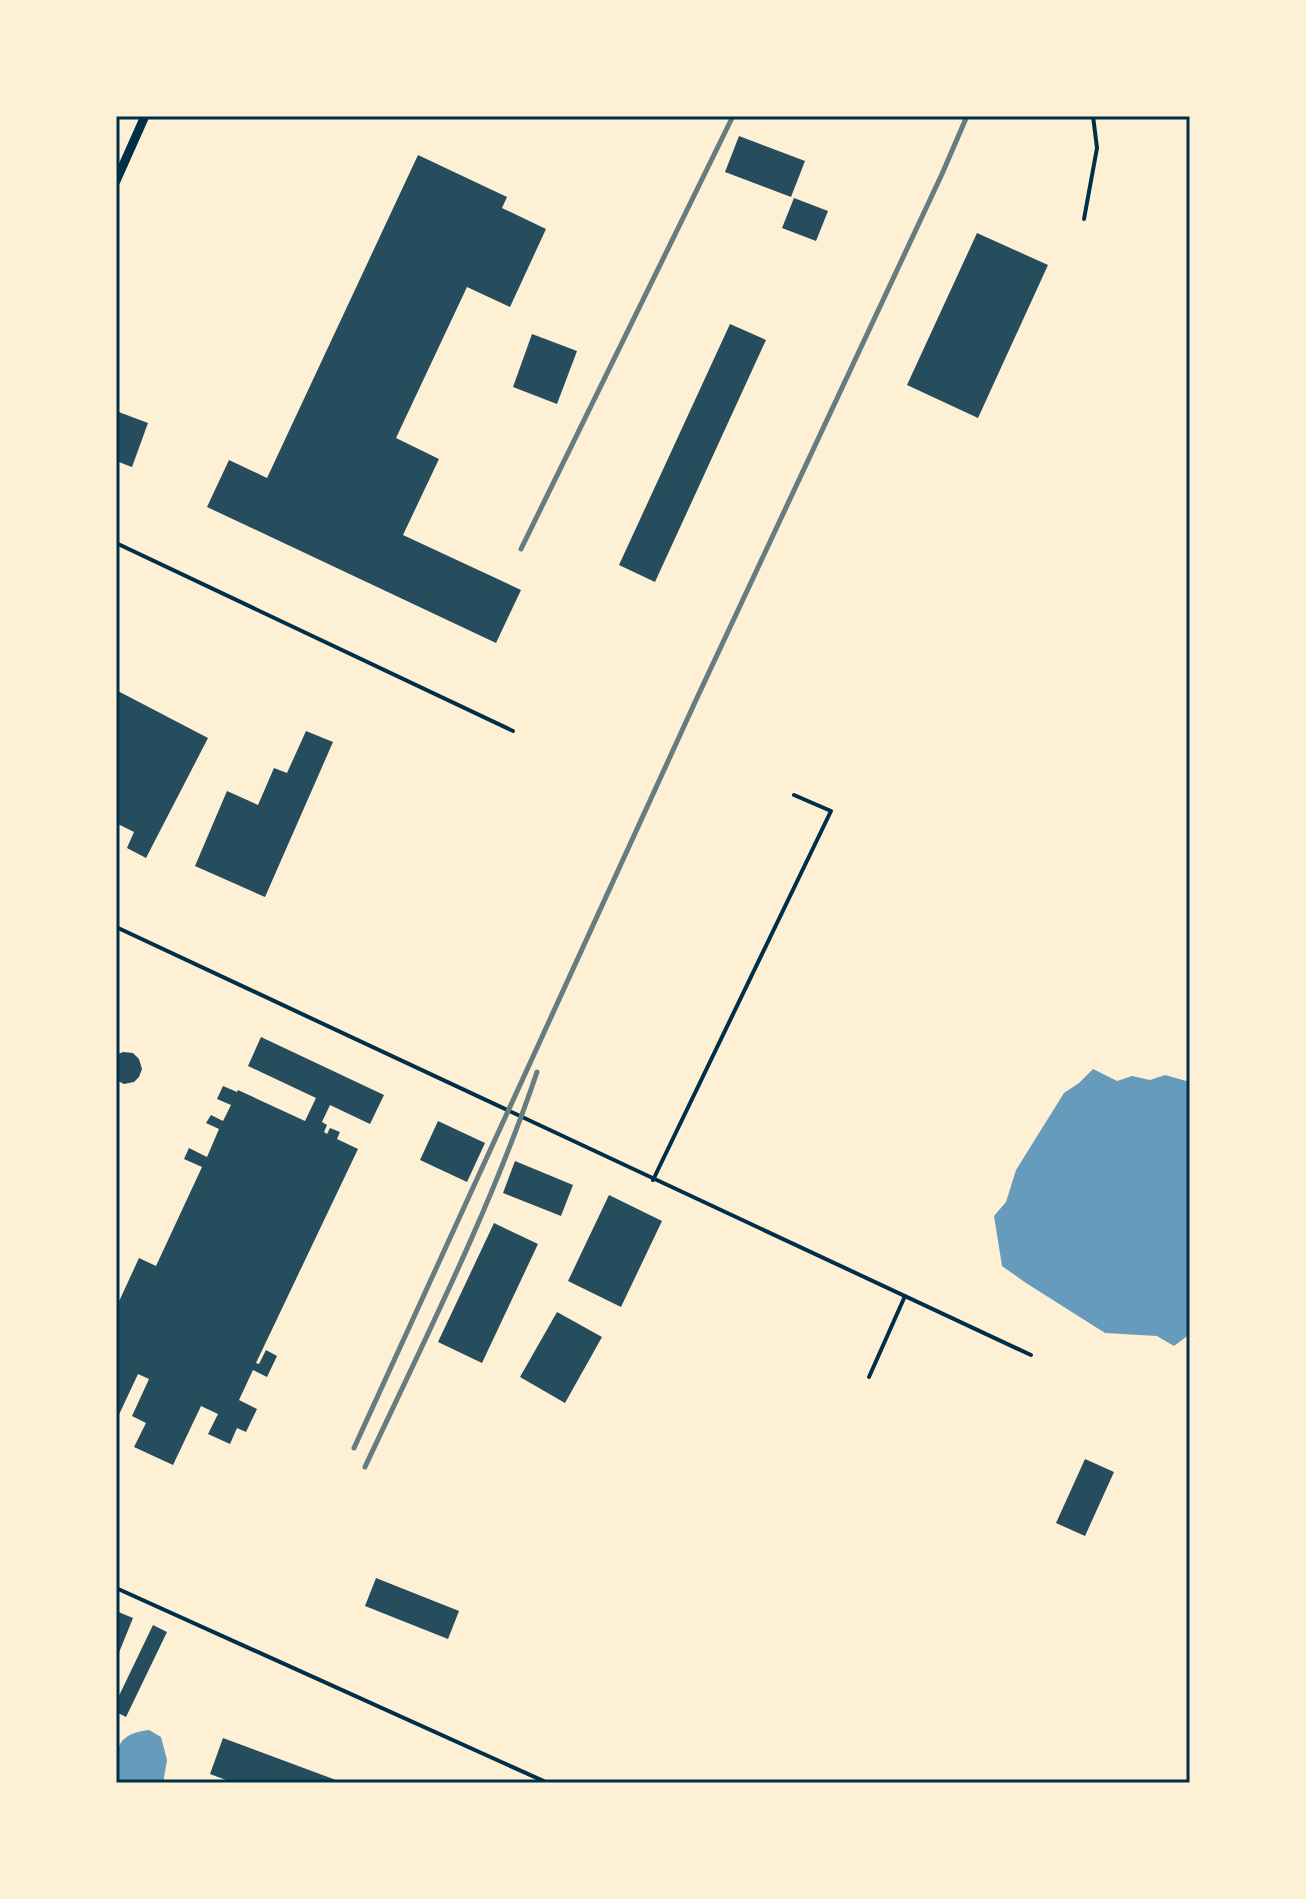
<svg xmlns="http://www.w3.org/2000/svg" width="1306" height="1899" font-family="'Nunito Sans',sans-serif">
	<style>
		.water { fill: #669bbc }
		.building { fill: #264d5e }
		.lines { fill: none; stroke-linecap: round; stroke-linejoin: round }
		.service { stroke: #003049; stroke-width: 4 }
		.tertiary { stroke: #003049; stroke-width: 9 }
		.rail { stroke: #657d81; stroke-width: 5 }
		.neatline { fill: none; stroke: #003049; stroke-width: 3 }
	</style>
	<rect width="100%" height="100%" fill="#fdf0d5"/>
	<!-- water -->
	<g class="water">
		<polygon points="1093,1069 1117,1081 1132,1076 1150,1080 1165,1075 1190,1082 1190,1334 1174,1346 1157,1336 1105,1333 1026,1283 1002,1266 994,1216 1006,1202 1016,1170 1064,1093 1079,1083"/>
		<path d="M149,1730L161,1737L167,1760L163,1783H116C116,1752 113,1734 149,1730Z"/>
	</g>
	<!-- building -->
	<g class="building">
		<polygon points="739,136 805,161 791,197 725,172"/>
		<polygon points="418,155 507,197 502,208 546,229 510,307 467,287 396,438 439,459 403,535 521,590 496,643 207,507 229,460 267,478"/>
		<polygon points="794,198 828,211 816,241 782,228"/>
		<polygon points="977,233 1048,265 978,418 907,385"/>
		<polygon points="730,324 766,340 655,582 619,565"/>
		<polygon points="532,334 577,351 557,404 513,387"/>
		<polygon points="116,411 148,423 132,467 116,461"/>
		<polygon points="116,690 208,738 146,858 127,848 134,832 116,823"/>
		<polygon points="306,731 333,742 265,897 195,866 227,791 258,805 274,768 287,773"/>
		<polygon points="261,1037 384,1095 370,1124 330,1105 322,1122 327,1125 324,1132 327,1134 330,1128 340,1132 337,1139 358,1149 256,1363 259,1364 266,1350 277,1356 267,1377 253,1370 239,1400 257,1409 246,1432 237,1428 230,1444 208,1434 218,1414 201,1406 173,1465 134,1447 146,1423 132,1416 149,1379 138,1374 116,1421 116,1308 139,1258 156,1266 202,1167 184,1159 189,1148 207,1157 219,1129 206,1123 211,1115 223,1121 231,1105 217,1099 223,1086 237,1092 238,1090 305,1121 316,1098 248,1066"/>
		<polygon points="123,1052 133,1053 139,1059 142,1069 139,1077 134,1082 124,1084 116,1080 116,1055"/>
		<polygon points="438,1121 485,1143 467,1182 420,1160"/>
		<polygon points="515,1161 573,1185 561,1216 503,1193"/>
		<polygon points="609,1195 662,1221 621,1307 568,1281"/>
		<polygon points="494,1223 538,1244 482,1363 438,1342"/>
		<polygon points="557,1312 602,1337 565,1403 520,1377"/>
		<polygon points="1085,1459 1114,1472 1085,1536 1056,1523"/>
		<polygon points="376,1578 459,1611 448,1639 365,1606"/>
		<polygon points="116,1611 133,1618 116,1660"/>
		<polygon points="153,1625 167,1632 126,1717 116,1712 116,1702"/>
		<polygon points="223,1738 344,1783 234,1783 210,1774"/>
	</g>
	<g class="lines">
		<!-- service -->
		<g class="service">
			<polyline points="1084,219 1097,148 1093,116"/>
			<polyline points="116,543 513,731"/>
			<polyline points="116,927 1031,1355"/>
			<polyline points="653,1180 831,811 794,795"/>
			<polyline points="869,1377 905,1296"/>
			<polyline points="116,1588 548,1783"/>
		</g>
		<!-- tertiary -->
		<polyline class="tertiary" points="116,181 145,116"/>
		<!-- rail -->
		<g class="rail">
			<polyline points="521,549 733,116"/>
			<polyline points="354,1448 696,700 942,174 967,116"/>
			<path d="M365,1467C426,1337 491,1208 537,1072"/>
		</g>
	</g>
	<!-- border -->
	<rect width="1306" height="1899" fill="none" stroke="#fdf0d5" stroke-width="236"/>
	<rect x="118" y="118" width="1070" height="1663" class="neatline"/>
</svg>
